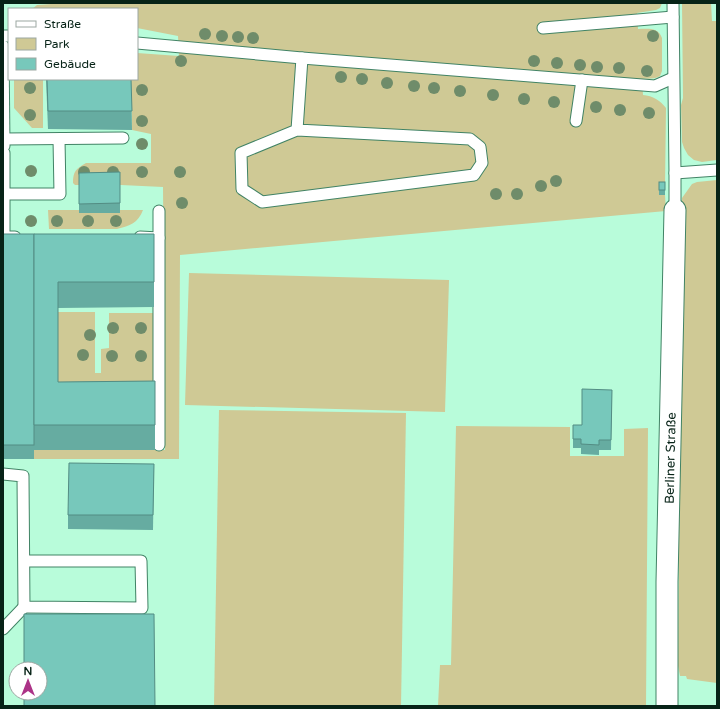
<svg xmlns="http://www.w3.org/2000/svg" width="720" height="709" font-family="'Varela Round',sans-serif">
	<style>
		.green { fill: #cfc995 }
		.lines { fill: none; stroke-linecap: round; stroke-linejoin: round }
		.service-casing { stroke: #418365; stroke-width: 13 }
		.minor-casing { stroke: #418365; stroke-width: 23 }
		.service { stroke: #fff; stroke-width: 11 }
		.minor { stroke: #fff; stroke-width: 21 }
		.tree { fill: #6f8c6a }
		.wall { fill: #66aca1 }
		.building { fill: #77c8bb; stroke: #538c83 }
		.labels { text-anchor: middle; stroke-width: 3; stroke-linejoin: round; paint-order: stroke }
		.street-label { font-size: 13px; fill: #072317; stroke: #fff }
	</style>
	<rect width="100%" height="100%" fill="#b8fcda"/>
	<!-- green -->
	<g class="green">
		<path d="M65,3H662L660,8L656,10L637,13L638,29C648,29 658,27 662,38V71L660,76C654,80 648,78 642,79L643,95C653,96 660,100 666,108L665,187H659V195H665L666,211L180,255L179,459H34V450H165L163,187L79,183V185H75L73,183C73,171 76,169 86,163H151V134L132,130L131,79H137V53L179,56L178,36L137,28V9H32L37,5Z"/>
		<polygon points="682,3 711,3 712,21 717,21 717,160 702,162 694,160 688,155 684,148 682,142 681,105 683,98"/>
		<polygon points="14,79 43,79 43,128 32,128 14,108"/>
		<polygon points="717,180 717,683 687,679 686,676 680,676 678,666 682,198 692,184 697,182"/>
		<path d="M48,210H79L120,213V210H143C138,223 130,226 117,229H49Z"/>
		<polygon points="189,273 449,280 445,412 185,405"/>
		<polygon points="58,312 95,312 95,373 101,373 101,349 109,348 109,313 154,313 154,391 58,397"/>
		<polygon points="219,410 406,413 401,706 214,706"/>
		<polygon points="456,426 570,427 570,456 624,456 624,429 648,428 646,706 438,706 440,665 451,665"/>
	</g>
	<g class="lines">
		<defs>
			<g id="service">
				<polyline points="673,3 675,173 675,210"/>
				<polyline points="543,28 673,17"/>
				<polyline points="3,36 9,36"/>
				<polyline points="137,43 302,58 655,86 673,78"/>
				<polyline points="3,46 4,146"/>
				<polyline points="576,121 582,80"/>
				<polyline points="297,130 470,139 480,147 482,163 474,175 262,202 242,189 241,153 297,130 302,58"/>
				<polyline points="4,139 123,138"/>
				<polyline points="4,153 4,237 15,237"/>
				<polyline points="675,173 717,170"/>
				<polyline points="4,194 60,194 59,139"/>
				<polyline points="159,211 159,445"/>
				<polyline points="140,237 159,238"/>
				<polyline points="3,474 23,476 24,607 142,608 141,561 24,561"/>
				<polyline points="3,629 24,607"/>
			</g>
			<g id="minor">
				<path id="s1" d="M667,706V582L675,210"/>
			</g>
		</defs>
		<!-- service casing -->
		<use href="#service" class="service-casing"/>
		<!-- minor casing -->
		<use href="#minor" class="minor-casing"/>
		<!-- service -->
		<use href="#service" class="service"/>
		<!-- minor -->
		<use href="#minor" class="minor"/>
	</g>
	<!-- trees -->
	<g class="tree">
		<circle cx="205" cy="34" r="6"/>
		<circle cx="222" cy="36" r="6"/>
		<circle cx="653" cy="36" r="6"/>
		<circle cx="238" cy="37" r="6"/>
		<circle cx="253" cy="38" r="6"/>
		<circle cx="181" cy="61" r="6"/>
		<circle cx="534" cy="61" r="6"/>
		<circle cx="557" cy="63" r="6"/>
		<circle cx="580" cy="65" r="6"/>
		<circle cx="597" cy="67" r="6"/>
		<circle cx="619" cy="68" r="6"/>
		<circle cx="647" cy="71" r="6"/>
		<circle cx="341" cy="77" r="6"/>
		<circle cx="362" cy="79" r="6"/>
		<circle cx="387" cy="83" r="6"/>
		<circle cx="414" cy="86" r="6"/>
		<circle cx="30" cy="88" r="6"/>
		<circle cx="434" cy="88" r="6"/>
		<circle cx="142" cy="90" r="6"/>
		<circle cx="460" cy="91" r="6"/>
		<circle cx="493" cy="95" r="6"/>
		<circle cx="524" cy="99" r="6"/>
		<circle cx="554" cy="102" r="6"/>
		<circle cx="596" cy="107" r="6"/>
		<circle cx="620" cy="110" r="6"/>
		<circle cx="649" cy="113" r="6"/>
		<circle cx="30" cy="115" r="6"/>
		<circle cx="142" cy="121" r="6"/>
		<circle cx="142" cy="144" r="6"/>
		<circle cx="31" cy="171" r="6"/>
		<circle cx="84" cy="172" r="6"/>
		<circle cx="113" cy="172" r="6"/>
		<circle cx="142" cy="172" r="6"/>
		<circle cx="180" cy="172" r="6"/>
		<circle cx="556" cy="181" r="6"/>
		<circle cx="541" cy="186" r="6"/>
		<circle cx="496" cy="194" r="6"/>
		<circle cx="517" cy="194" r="6"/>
		<circle cx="182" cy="203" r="6"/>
		<circle cx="31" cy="221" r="6"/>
		<circle cx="57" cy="221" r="6"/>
		<circle cx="88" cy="221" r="6"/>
		<circle cx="116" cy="221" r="6"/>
		<circle cx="113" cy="328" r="6"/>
		<circle cx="141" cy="328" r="6"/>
		<circle cx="90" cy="335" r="6"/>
		<circle cx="83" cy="355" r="6"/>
		<circle cx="112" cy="356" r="6"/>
		<circle cx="141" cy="356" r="6"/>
	</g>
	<!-- wall -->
	<g class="wall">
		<polygon points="46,79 131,79 132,130 48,129"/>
		<polygon points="120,172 120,213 79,213 79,173"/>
		<rect x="659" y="182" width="6" height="13"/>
		<polygon points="3,234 154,234 154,307 58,308 58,382 155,381 155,450 34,450 34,259 34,459 3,459"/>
		<polygon points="612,390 611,450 599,450 599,455 581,454 581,448 573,448 573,425 582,425"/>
		<polygon points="154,464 153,530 68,529 68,515"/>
	</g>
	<!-- building -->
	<g class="building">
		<polygon points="47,79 131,79 132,111 48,111"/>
		<polygon points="120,172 120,203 79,204 79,173"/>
		<rect x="659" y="182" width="6" height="8"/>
		<rect x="3" y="234" width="31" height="211"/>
		<polygon points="34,234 154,234 154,282 58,282 58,382 155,381 155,425 34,425"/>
		<polygon points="582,389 612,390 611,440 599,440 599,445 581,444 581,439 573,439 573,425 582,425"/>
		<polygon points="69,463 154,464 153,515 68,515"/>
		<polygon points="24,614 154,614 155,706 24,706 24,693 40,693 40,669 24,669"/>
	</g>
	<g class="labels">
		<!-- street labels -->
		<g class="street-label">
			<text dy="5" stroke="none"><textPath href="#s1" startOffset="248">Berliner Straße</textPath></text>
		</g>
	</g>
	<!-- border -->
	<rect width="720" height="709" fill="none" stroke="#072317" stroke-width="8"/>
	<!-- legend -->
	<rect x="8" y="8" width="130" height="72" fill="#ffffff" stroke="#9ca7a2"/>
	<rect x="16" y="21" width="20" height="6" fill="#ffffff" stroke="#9ca7a2"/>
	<text x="44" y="28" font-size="12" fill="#072317">Straße</text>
	<rect x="16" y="38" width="20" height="12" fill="#cfc995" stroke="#9ca7a2"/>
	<text x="44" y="48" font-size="12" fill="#072317">Park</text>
	<rect x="16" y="58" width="20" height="12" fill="#77c8bb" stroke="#9ca7a2"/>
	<text x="44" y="68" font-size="12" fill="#072317">Gebäude</text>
	<!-- north arrow -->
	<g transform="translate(28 681)"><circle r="19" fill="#ffffff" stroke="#9ca7a2"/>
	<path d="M0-3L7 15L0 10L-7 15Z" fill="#ac3387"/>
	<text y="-6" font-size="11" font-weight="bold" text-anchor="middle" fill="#072317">N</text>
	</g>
</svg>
